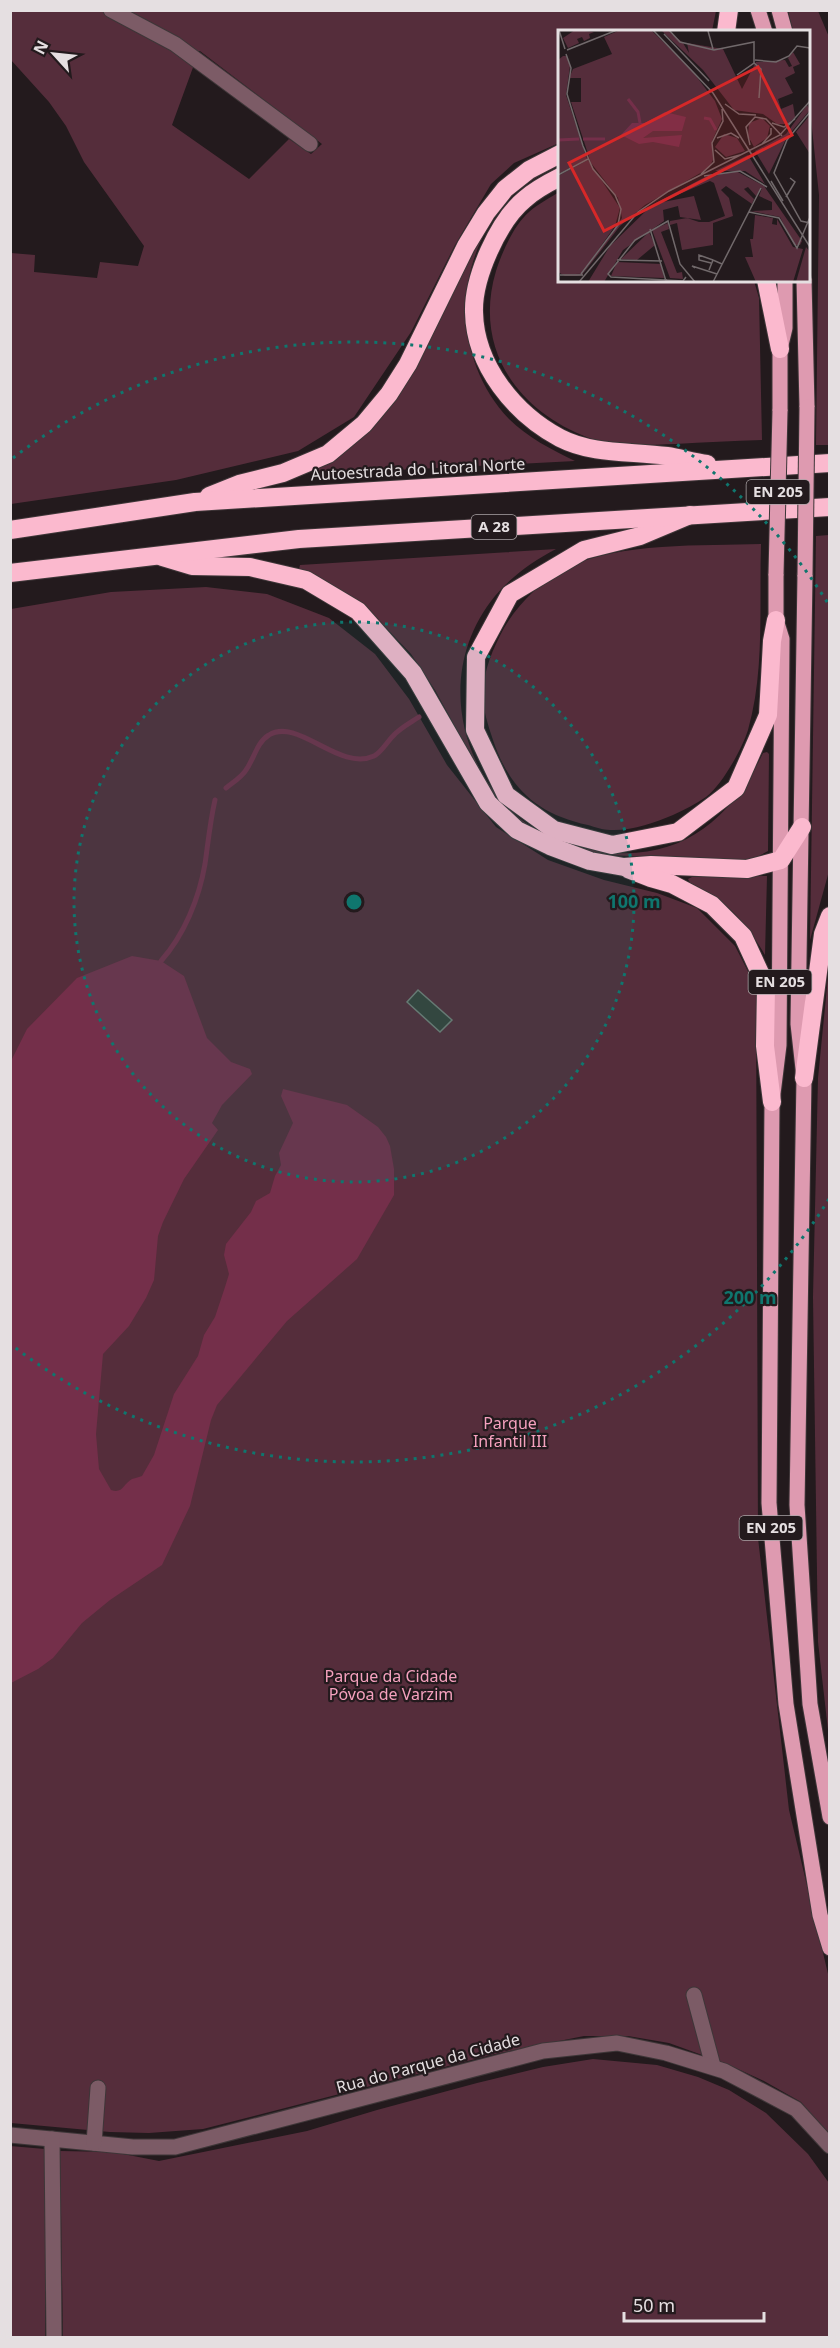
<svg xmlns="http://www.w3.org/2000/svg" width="840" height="2348" font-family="'Noto Sans',sans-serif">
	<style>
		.green { fill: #552d3b; fill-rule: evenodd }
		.water { fill: #742f4a }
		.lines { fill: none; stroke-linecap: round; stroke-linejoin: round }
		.stream { stroke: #742f4a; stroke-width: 5 }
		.building { fill: #38413b; stroke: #727b75; stroke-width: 1.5 }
		.minor-casing { stroke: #3e3638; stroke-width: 17 }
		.major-casing { stroke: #3e3638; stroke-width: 17 }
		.highway-casing { stroke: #3e3638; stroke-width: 20 }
		.minor { stroke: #7c5b66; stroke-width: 15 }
		.major { stroke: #de9ab0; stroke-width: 15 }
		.highway { stroke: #fbb9ce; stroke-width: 18 }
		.major-bridge-casing { stroke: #3e3638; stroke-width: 17; stroke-linecap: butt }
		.major-bridge { stroke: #de9ab0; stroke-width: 15 }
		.ring { fill: none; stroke: #0f766e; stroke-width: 3; stroke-dasharray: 3 6 }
		.labels { text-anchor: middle; stroke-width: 4.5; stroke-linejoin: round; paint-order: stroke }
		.shield { fill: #231a1d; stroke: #aba4a6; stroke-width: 1.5 }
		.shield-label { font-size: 15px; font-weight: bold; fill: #e5dfe1 }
		.street-label { font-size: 16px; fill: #e5dfe1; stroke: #231a1d }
		.park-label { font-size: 16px; fill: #f5a1be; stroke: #231a1d }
		.inset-river { fill: none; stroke: #742f4a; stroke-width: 3 }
		.inset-road { fill: none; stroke: #71696b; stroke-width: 1.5 }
		.view { fill: #d62828; fill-opacity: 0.15; stroke: #d62828; stroke-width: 3 }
		.inset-edge { fill: none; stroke: #e5dfe1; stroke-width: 3 }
		.centre { fill: #0f766e; stroke: #231a1d; stroke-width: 3 }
		.ring-label { font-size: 18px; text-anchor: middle; font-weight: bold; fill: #0f766e; stroke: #231a1d; stroke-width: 4.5; stroke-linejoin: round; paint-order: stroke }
	</style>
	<rect width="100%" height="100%" fill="#231a1d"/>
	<!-- green -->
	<g class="green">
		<path d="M11,11H716L712,31L560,32L559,143L514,163L491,184L455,245L411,332L354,417L298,451L176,480L11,504V253L35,255L34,272L97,278L100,262L138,266L144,246L84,162L66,126L49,102L11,60ZM199,51H200L322,144L311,154L289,139L249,179L172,125Z"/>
		<polygon points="788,11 818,11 829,37 829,445 816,445 819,195 809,100 808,32 793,31"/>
		<path d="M559,161V165C542,174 523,184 510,198C452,259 451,358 509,419C527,437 552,450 575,461L318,474V468L356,443L383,415L439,322L465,267L496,210L527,181Z"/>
		<path d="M559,192L560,280L754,281L759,298L762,440C733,441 704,442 675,444C647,445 617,448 589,438C517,411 473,348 496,271C502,252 514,225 529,212C538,204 550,198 559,192Z"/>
		<polygon points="829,535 829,871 810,940 816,536"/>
		<path d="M761,544C759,605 765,671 748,730C742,749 722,785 706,797C696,804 684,810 673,815C654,823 632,831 610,830C603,830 595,827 588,825C537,814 509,788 493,740C488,725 483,710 483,694C483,672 493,648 504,628C518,604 541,581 567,568C618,542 704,546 761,544Z"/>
		<path d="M556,549C533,561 512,576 495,596C439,664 454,761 518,817C537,833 564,844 588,849C671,867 728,826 763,753L767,752L769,754L768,851L750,861L606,855L573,849L518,821L489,789L435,690L411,654L372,613L299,569L300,565Z"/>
		<polygon points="206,587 267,594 329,618 375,654 409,699 447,765 496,827 548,860 604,880 657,893 697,908 735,946 756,987 758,1538 789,1810 829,1978 829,2134 801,2102 764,2081 727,2064 669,2043 628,2036 584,2036 495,2054 203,2129 149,2133 110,2132 11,2123 11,609 111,592"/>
		<path d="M767,876L765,955C746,922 724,898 690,883L688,879L692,877Z"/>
		<polygon points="829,967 829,1739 818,1642 813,1297 818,1078"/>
		<polygon points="593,2059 657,2065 698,2077 729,2090 766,2113 808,2154 829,2183 829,2337 63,2337 60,2151 113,2152 159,2161 307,2131 377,2110 477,2083 543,2067"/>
		<polygon points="10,2146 45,2149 45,2337 11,2337"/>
	</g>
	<!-- water -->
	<path class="water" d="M132,956L161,961L184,976L207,1038L231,1062L250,1069L252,1074L222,1105L212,1123L218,1130L184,1179L163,1222L158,1236L154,1280L146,1298L129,1326L103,1354L96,1434L99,1469L111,1490C123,1494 123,1484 132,1479C136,1478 139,1477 142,1476L154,1455L174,1394L198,1356L204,1335L215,1317L225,1287L229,1274L224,1255L226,1244L251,1212L256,1201L270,1193L275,1176L281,1165L279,1153L293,1123L281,1096L283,1089L347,1105L378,1127L386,1137L390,1146L394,1169V1195L357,1259L287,1321L217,1405L211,1420L190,1506L162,1565L110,1600L82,1623L53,1658L38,1669L11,1683V1061L27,1029L77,978Z"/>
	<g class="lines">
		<!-- stream -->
		<g class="stream">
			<path d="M226,788C232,783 242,777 246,770C254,759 257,742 269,735C298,717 339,772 374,756C381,753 387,742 393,736C400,728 410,723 419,717"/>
			<path d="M161,961C184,935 199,899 205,864C208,843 210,822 215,800"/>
		</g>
	</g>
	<!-- building -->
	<polygon class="building" points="418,990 452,1020 440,1032 407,1002"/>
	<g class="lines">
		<defs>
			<g id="minor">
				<polyline points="111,10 175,44 310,144"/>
				<polyline points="694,1995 713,2066"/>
				<polyline points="10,2135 133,2147 175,2147 543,2051 617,2043 666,2053 724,2071 796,2109 830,2146"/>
				<polyline points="52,2139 54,2338"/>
				<polyline points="94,2143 98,2088"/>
			</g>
			<g id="major">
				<polyline points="758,10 765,32"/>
				<polyline points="779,10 785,32"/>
				<polyline points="804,280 807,407"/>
				<polyline points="780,411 780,349 785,328 785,280"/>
				<polyline points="776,574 776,620 782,639 779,1045 772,1102 769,1503 786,1704 820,1915 830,1948"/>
				<polyline points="805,575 798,1024 804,1078 797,1505 810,1704 830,1817"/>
			</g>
			<g id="highway">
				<polyline points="726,32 729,10"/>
				<path d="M560,177C548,183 535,190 525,199C498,221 473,278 474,312C475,366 515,414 560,438C593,455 631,451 667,456C680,458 693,462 707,464"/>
				<polyline points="766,280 780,349"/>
				<polyline points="209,496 239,484 283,473 328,454 364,424 389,394 408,364 466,246 486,213 505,189 529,170 560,154"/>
				<polyline points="690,515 640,536 584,550 510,594 476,657 475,730 506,795 554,830 612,845 678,832 736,788 768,715 772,641 776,620"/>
				<polyline points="10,530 195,502 830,463"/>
				<polyline points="162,557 192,566 250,567 306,580 358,611 413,673 488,803 517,830 550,846 590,861 624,867 651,865 747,869 781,860 802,827"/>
				<polyline points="10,573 299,539 830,507"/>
				<polyline points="628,869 651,878 672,884 712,905 743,936 766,986 765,1046 772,1102"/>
				<polyline points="804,1078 823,934 830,916"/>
			</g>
		</defs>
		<!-- minor casing -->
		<use href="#minor" class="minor-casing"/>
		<!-- major casing -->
		<use href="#major" class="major-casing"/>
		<!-- highway casing -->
		<use href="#highway" class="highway-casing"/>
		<!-- minor -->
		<use href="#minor" class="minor"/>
		<!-- major -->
		<use href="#major" class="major"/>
		<!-- highway -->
		<use href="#highway" class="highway"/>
		<defs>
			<g id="major-bridge">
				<polyline points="776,574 780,411"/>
				<polyline points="805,575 807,407"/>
			</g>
		</defs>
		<!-- major-bridge casing -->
		<use href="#major-bridge" class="major-bridge-casing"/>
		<!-- major-bridge -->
		<use href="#major-bridge" class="major-bridge"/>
	</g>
	<!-- distance rings -->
	<circle cx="354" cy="902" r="280" fill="#0f766e" fill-opacity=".12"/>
	<g class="ring">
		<circle cx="354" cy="902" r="280"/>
		<path d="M829 1199A560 560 0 0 1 13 1346M13 458A560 560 0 0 1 829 605"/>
	</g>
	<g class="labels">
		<!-- shield labels -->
		<g class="shield">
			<rect x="746.5" y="480" width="63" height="24" rx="4.5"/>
			<rect x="471.5" y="515" width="45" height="24" rx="4.5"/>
			<rect x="748.5" y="970" width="63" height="24" rx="4.5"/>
			<rect x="739.5" y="1516" width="63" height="24" rx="4.5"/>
		</g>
		<g class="shield-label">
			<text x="778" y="497">EN 205</text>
			<text x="494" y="532">A 28</text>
			<text x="780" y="987">EN 205</text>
			<text x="771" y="1533">EN 205</text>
		</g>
		<!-- street labels -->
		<g class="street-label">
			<text transform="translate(418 469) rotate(-3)" y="6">Autoestrada do Litoral Norte</text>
			<text transform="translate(428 2063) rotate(-15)" y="6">Rua do Parque da Cidade</text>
		</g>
		<!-- park labels -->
		<g class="park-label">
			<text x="510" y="1429">Parque<tspan x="510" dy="18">Infantil III</tspan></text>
			<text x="391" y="1682">Parque da Cidade<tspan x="391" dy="18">Póvoa de Varzim</tspan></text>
		</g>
	</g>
	<!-- overview -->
	<g transform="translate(558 30)">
		<rect width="252" height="252" fill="#231a1d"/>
		<path d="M17,0L36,2L31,4L32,8L26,11L24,7L19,9L21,13L10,18L5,8ZM62,0H93L132,38L157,71L164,89L154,111L155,130L151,138L87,175L62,196L24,245L19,246H7L0,242V146L30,130L62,178L57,196L24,243L12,245L25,243L64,188L60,168L33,133L13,72H23V48H11L15,39L54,24L46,7ZM103,0H110L125,13L131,23L129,13L165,19L184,59L198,32L227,30L231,37L234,36L230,28L235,22L242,34L235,37L237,43L227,48L235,63L220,69L223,79L235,74L237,87L230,94H219L205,84L176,80L145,40ZM5,26H9L12,36L8,65L29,129L0,144V30ZM249,75L252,80L229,107L211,144L197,121L228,104ZM252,85V124L238,102ZM204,88L212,96L209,108L196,117L190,106L191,93ZM166,104L179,108L187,121L168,127L157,117ZM190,125L207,154L187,141H157ZM178,141L206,156L244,211L242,215H236L222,187L193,181L214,180V172L201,166L204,158L198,166L190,157L186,159L196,169L194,174L168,156L163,160L171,168L175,186L155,193V215L124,220L119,193L112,195V191L129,188L141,192H151L167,186L156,153L152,151L100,173L136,166L143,190L122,187L120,176L105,180L106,191L65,220L46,252H30L52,216L94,175L147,147ZM197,185L215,188L214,194L219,195V189L235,217L245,219L235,252H198L187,227H195L192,209H195ZM110,193L111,199L103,202L119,243L124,242L125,249L112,248L94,200ZM91,202L97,215L79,230L63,229ZM248,217L252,222V252H238ZM59,232L103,234L106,248L53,246Z" fill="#552d3b"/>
		<path d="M107,82L128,87L124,101H95L85,108L124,105L121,117L95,112L81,114L63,105L74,93H87Z" fill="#742f4a"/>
		<path class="inset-river" d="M70,69L80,82L82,93M146,88L152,89L158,100M25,109H47M0,110L21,109"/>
		<path class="inset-road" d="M1,0L7,19M95,0L155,63L252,217M111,0L122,12L156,20L196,12V33L179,45M150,1L155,19M106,4L151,51M9,20L59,0M8,24L13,38L9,64L25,116L35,139L57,165L63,179L60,195L23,244M197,30L218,32L231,26L239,16L252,18M196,33L203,39L201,68M167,74L181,84L198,85M252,82L229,110L216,143L243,191L252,193M214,93L226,97L237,89M159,108L173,103L181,108M204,114L213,104V98M192,115L188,97L197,87L208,89L224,106M157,120L167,129L182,125M143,144L156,132L154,113L165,91L164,79M0,145L30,129M146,146L182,141L209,157M213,151L225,171M228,167L237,152L232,148M191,182L221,188L239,218L252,187M92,199L108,251M59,230L104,231M153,233L141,230V225L155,230M137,238L134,236L159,244M151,240L155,230L164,234M2,245H25M128,247L125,251L53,247L50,244L77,210L110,191L122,234L137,252M21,252L80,182L111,161L222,105L252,71M155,252L203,158"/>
		<path class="view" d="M200,37L234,105L46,201L11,133Z"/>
		<rect width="252" height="252" class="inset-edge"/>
	</g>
	<circle cx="354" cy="902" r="9" class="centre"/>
	<g class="ring-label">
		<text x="634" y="908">100 m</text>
		<text x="750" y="1304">200 m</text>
	</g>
	<!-- border -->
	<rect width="840" height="2348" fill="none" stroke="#e5dfe1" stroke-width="24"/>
	<!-- north arrow -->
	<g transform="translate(54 54) rotate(297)" stroke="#231a1d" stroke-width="4.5" paint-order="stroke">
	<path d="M0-4.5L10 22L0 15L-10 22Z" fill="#e5dfe1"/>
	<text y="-9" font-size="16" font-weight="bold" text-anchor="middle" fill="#e5dfe1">N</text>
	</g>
	<!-- scale -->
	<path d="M624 2312v9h140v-9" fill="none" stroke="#e5dfe1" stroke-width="3"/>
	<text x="633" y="2312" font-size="18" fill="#e5dfe1" stroke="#231a1d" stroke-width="4.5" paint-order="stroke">50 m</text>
</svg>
